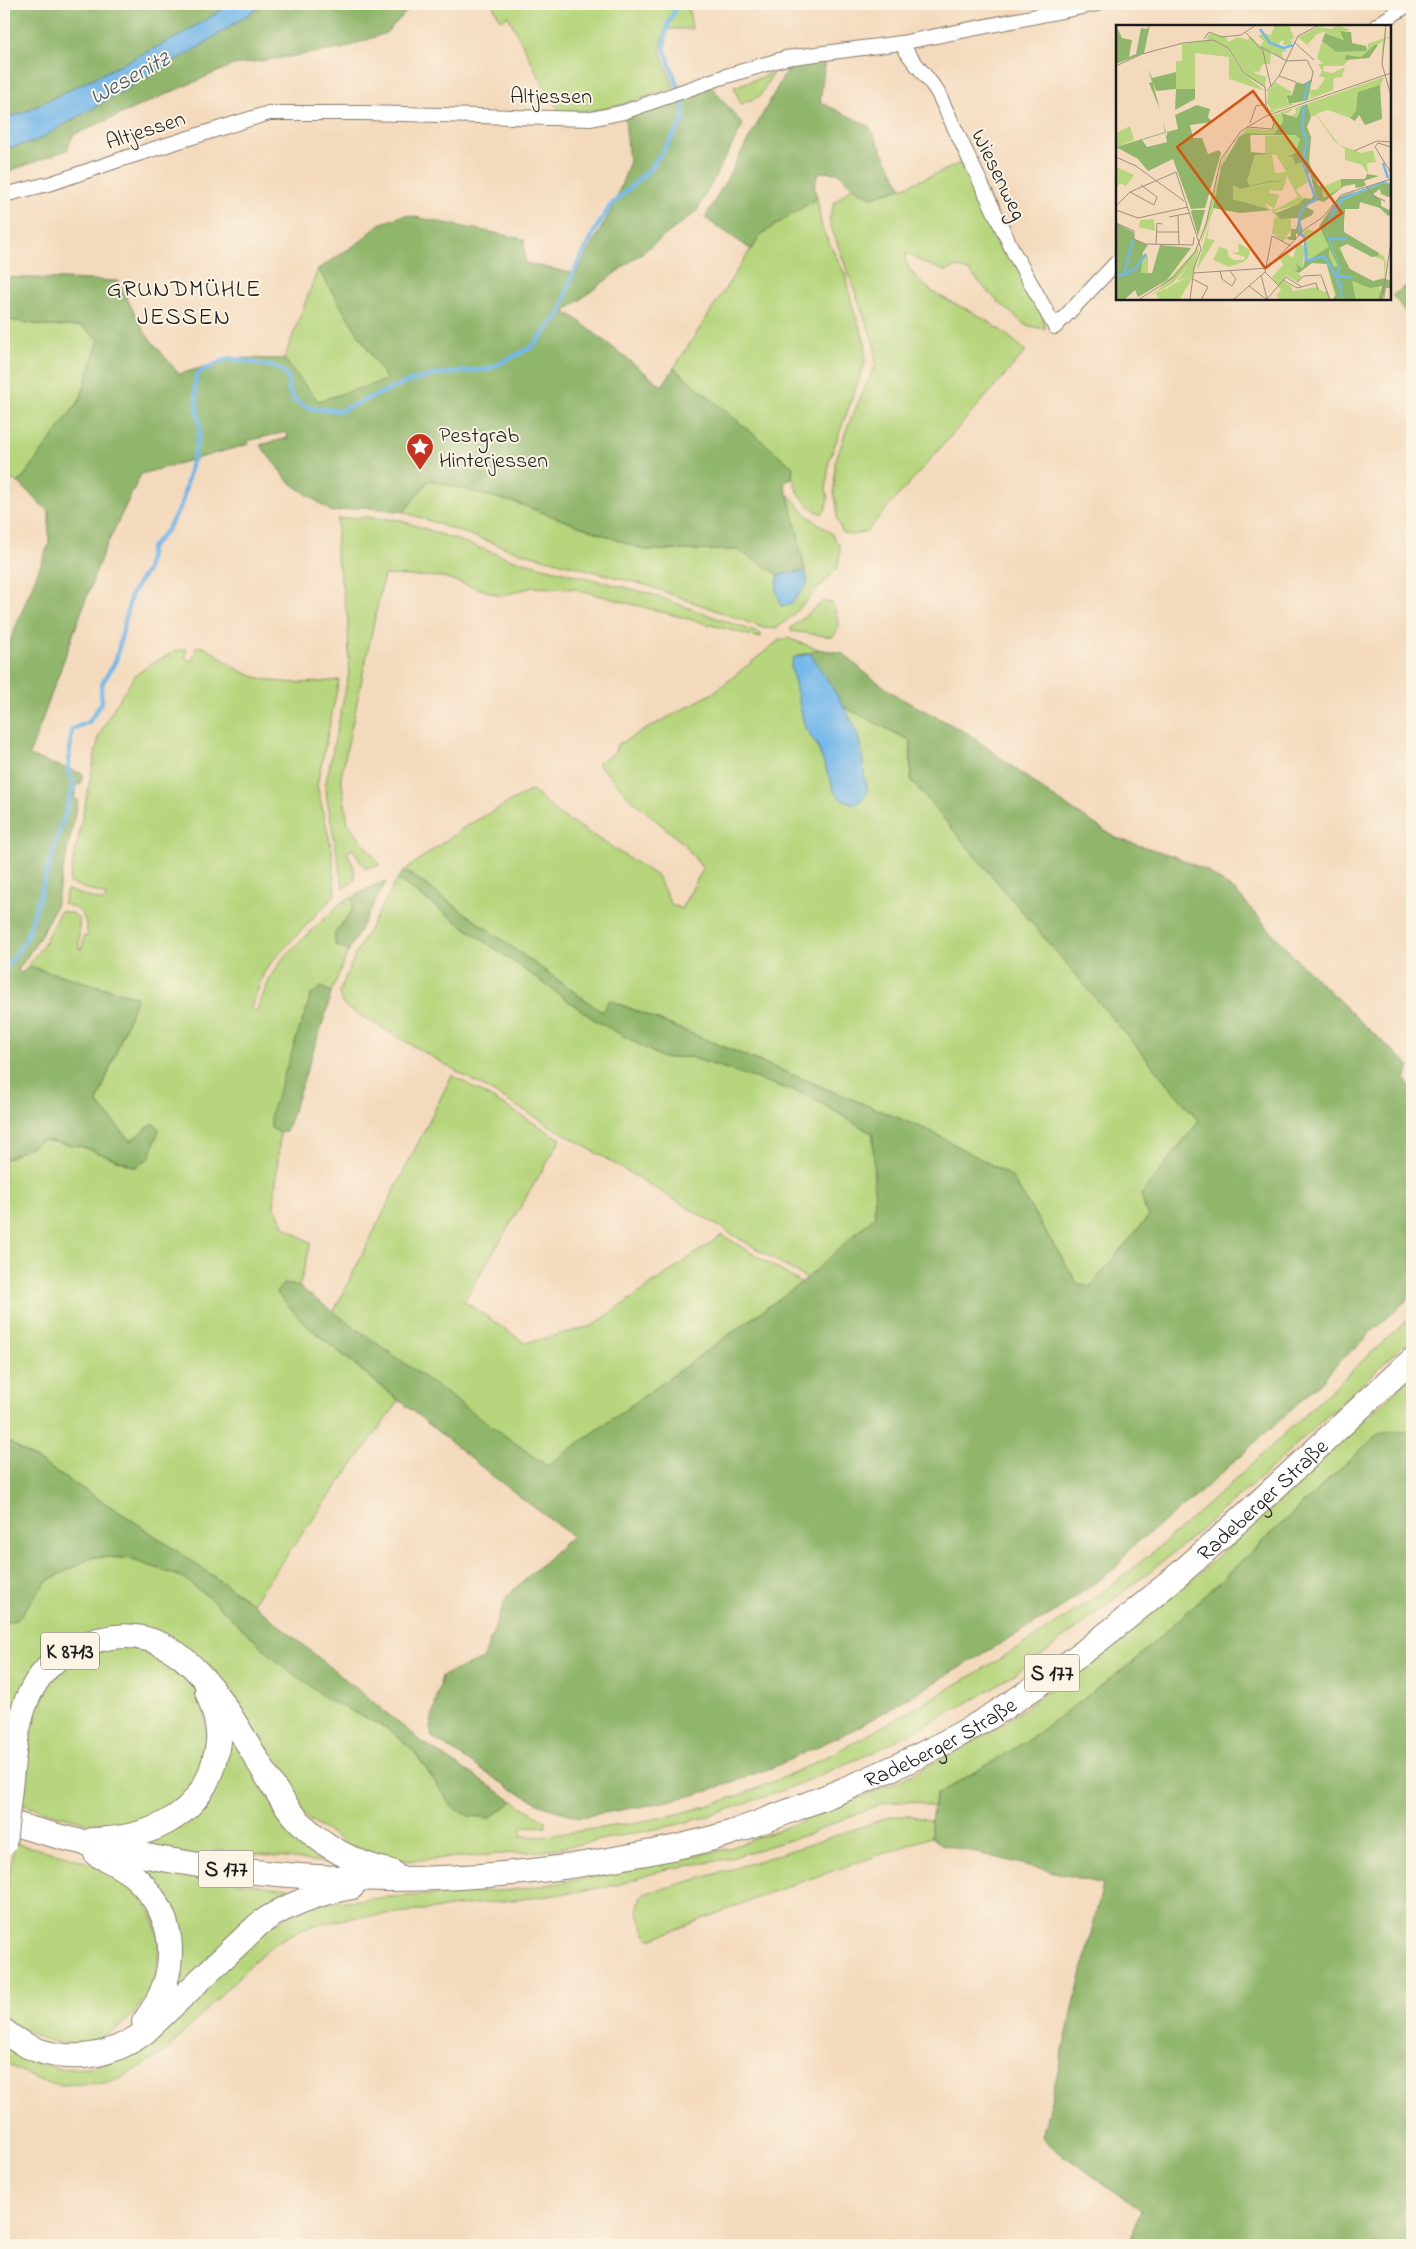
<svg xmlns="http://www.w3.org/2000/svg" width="1416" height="2249" font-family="'Indie Flower',sans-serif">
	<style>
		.green { fill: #b6d57c; stroke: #69784c }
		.forest { fill: #90b66c; stroke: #566944 }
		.water { fill: #74b8ea; stroke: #486a83 }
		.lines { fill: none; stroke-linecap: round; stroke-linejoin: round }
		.stream { stroke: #74b8ea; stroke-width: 4.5 }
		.minor-casing { stroke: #887b6c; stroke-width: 16 }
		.trunk-casing { stroke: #887b6c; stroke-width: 26 }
		.minor { stroke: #fff; stroke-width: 14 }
		.trunk { stroke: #fff; stroke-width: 24 }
		.trunk-bridge-casing { stroke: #887b6c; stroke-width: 26; stroke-linecap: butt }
		.trunk-bridge { stroke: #fff; stroke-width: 24 }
		.labels { text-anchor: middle; stroke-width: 4; stroke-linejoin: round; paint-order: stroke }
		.shield { fill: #fcf5e5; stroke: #5f5d58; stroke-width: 1 }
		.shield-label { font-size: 21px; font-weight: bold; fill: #1c1c1c }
		.street-label { font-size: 22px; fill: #1c1c1c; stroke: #fcf5e5 }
		.poi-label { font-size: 22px; fill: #1c1c1c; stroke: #fcf5e5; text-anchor: start }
		.water-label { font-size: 24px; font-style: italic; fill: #3f5a6e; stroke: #fcf5e5 }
		.neighbourhood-label { font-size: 24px; letter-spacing: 1px; fill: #1c1c1c; stroke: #fcf5e5 }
		.inset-river { fill: none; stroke: #74b8ea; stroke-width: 2.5 }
		.inset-road { fill: none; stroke: #9e8e7d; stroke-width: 1 }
		.view { fill: #d4530e; fill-opacity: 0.15; stroke: #d4530e; stroke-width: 2.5 }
		.inset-edge { fill: none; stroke: #1c1c1c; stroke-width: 2.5 }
	</style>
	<rect width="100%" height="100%" fill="#fcf5e5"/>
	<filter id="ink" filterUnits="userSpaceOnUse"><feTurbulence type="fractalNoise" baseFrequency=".02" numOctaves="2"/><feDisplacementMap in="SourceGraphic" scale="10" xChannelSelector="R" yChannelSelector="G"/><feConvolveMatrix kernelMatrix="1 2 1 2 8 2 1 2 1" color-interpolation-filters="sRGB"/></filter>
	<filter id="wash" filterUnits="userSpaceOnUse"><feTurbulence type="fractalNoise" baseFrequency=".0096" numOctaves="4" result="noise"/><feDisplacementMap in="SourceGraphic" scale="20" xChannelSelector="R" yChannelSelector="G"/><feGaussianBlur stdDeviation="1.12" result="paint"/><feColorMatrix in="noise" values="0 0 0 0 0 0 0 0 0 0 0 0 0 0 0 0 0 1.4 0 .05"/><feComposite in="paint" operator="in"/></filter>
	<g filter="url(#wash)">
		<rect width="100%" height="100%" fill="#f4dabd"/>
		<!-- green -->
		<g class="green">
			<polygon points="492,4 688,4 692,29 665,29 660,51 674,87 625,104 600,110 561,112 550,98 508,16 501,20"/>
			<polygon points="773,73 760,96 741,104 734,87"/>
			<path d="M966,161L1043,316L1045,329L1025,325L993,297L970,272L958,267L945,271L924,263L907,253L905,261C924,297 954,300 986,320C1000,329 1013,340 1026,351L867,531L852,535L843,533L837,519V506L834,493L835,463L847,428L876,363L874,343L829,221L834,203L852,187L872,197L902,188Z"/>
			<path d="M817,198L822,229L845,274L852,305L865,343V363L829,461L826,490L828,498L826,509L822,514C804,506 791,486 792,467L674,368L760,235Z"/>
			<polygon points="318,269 387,380 318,402 284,359"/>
			<polygon points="4,319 46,326 81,326 100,339 80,400 19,483 4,476"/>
			<polygon points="429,480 519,504 645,550 738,550 779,575 776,589 808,583 788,494 807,515 831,533 840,547 840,554 837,569 794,614 776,629 764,628 649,586 516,551 404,512"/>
			<polygon points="365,517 400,520 511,559 647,593 761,634 760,638 575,589 533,587 501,596 443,577 384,575 341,777 348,823 380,865 366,868 360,861 353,849 347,852 354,867 355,880 343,888 325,787 349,673 348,620 336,552 338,519"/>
			<path d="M823,601L832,603C837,616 842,625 833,637L791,631V628Z"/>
			<polygon points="787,638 818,649 810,653 798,655 805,728 817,745 835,793 868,789 863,777 860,744 844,707 911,741 911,780 1199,1121 1141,1195 1148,1217 1090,1287 1078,1284 1011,1176 930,1131 610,1000 602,1012 405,870 466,826 532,790 556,812 657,876 671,904 681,909 703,869 684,844 630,798 597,763 614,754 617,745 713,693 778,641"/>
			<path d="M197,646C215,648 222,661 237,669C268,686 305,684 339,680L317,785L332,851L335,895L274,959L264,972L251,1009L256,1012L271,976L284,957L342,902L353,897L352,911L335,933V945L349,950L331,992L321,987L271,1128L280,1133L274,1206L285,1227L311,1243L299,1287L285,1283L305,1324L399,1401L252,1603L135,1522L4,1439V1160L43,1140L83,1147L136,1167L154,1123L130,1141L97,1102L137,997L28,966L43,945L60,911L74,914L79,919V948L82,949L84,936H88C85,917 84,909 63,904L67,890L104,902L106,895L69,883L99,736L116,704L135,676L149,665L176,651L186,649V659L192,661Z"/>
			<polygon points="397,879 595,1020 663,1058 690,1057 809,1096 873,1134 875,1216 807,1279 563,1133 346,1007 342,1003 339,993 355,955"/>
			<polygon points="452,1075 561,1139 464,1301 525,1343 592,1326 722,1235 801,1283 547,1466 333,1313"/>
			<path d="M1412,1316V1337L1268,1471L1170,1556L1034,1661L978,1697L876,1751L784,1790L709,1816L676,1825L544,1851L405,1861L367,1856L306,1818L179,1645H64L4,1755V1623L17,1620L47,1581L93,1557L127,1558L182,1577L211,1599L279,1663L327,1699L388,1729L413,1750L453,1807L490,1818L513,1801L545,1820L546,1826L522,1827L521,1836L540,1837C594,1828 651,1823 703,1807C778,1785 848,1747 915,1708C987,1667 1061,1625 1126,1574C1226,1494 1316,1401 1412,1316Z"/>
			<polygon points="1412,1375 1412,1432 1380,1432 1133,1662 1025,1742 936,1795 933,1807 912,1801 884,1803 809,1834 727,1859 663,1870 618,1885 549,1896 351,1918 315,1925 289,1935 270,1947 254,1961 166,2051 120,2079 103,2083 61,2085 41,2081 4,2063 4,2046 33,2062 60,2069 88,2068 133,2054 151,2040 269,1926 312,1904 391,1897 513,1890 584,1879 727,1849 800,1822 891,1785 943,1758 1003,1724 1111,1645 1193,1579 1288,1493"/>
			<path d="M119,1646L154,1651L172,1663L197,1689L205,1712L207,1748L201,1771L182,1800L142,1823H89L19,1804C24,1759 25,1686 71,1662C86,1655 104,1651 119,1646Z"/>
			<polygon points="222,1717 318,1852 329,1863 218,1850 205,1857 129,1844 179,1827"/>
			<path d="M891,1816H913L931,1821V1837L769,1893L649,1940C642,1923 632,1911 643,1894C727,1872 809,1846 891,1816Z"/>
			<path d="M14,1843C50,1853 90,1858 121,1880C217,1945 111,2109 4,2015V1912Z"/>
			<polygon points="135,1867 272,1887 306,1888 170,2001 177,1974"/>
		</g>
		<!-- forest -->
		<g class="forest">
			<polygon points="4,4 231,4 181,35 27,111 4,119"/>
			<polygon points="264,4 414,4 386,33 341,49 233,65 73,135 67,150 4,173 4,149 34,142 194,50"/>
			<polygon points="825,60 820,102 869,126 902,188 872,197 852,187 839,173 819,172 814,187 817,198 760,235 752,250 705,218 786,72 796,64"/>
			<polygon points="710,85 743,125 696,212 565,311 568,316 570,314 662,386 674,368 793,467 792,478 784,483 796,525 805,571 779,575 738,550 645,550 519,504 429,480 404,512 363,507 332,512 288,481 260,445 288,438 286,432 247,441 249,444 141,474 102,555 29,756 83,774 81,784 77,784 74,799 78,800 55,907 37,942 18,970 22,973 28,966 137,997 97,1102 130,1141 154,1123 159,1129 150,1157 136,1167 83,1147 43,1140 4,1160 4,656 49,544 49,512 19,483 80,400 99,339 81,326 46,326 4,319 4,277 118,281 145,333 179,374 237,358 284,359 318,401 387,380 318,269 361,241 379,224 405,215 524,239 525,263 576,274 614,205 629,164 625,117"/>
			<polygon points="1412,282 1412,322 1393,295"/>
			<polygon points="818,649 842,653 869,676 900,698 969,734 1053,797 1116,838 1174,856 1205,870 1236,892 1294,957 1361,1022 1410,1066 1405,1080 1412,1089 1412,1295 1337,1364 1319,1384 1192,1500 1130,1548 1117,1567 1056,1611 855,1729 774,1767 698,1794 650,1805 579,1817 548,1808 511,1789 432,1737 430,1727 442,1676 483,1659 507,1596 572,1536 494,1477 305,1324 276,1292 285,1283 299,1287 547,1466 804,1281 875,1216 873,1134 809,1096 690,1057 663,1058 595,1020 397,879 405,870 602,1012 609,1000 930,1131 1011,1176 1078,1284 1090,1287 1148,1217 1141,1195 1199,1121 911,780 911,741 844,707 810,653"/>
			<polygon points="386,882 349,950 335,945 335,933 352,911 353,897 373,886"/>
			<polygon points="321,987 331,992 327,1010 286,1132 280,1133 271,1128 271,1113 311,995"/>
			<polygon points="1380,1432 1412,1432 1412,2245 1129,2245 1141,2210 1056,2150 1042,2137 1103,1884 941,1844 931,1837 931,1821 936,1795 1025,1742 1133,1662"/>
			<polygon points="4,1439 135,1522 252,1603 422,1742 513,1801 490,1818 469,1816 453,1808 413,1750 388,1729 327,1699 279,1663 211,1599 182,1577 127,1558 93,1557 47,1581 17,1620 4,1623"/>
		</g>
		<!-- water -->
		<g class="water">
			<polygon points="231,4 264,4 194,50 34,142 4,149 4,119 27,111 181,35"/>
			<polygon points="805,571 808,583 792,603 781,606 776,589 779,575"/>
			<path d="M810,653C826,679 853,715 860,744C864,760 862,774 868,789L864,799L855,804L842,800L835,793L817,745L805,728L791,667L793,658Z"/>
		</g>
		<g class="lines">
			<!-- stream -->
			<polyline class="stream" points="4,971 26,939 74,785 68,772 72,729 89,722 102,702 101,691 103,682 116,660 131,595 147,570 151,548 167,530 181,506 200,430 195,387 196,376 201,371 229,358 279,368 287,376 289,390 294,400 308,408 339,411 410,381 438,374 489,369 532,347 560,314 572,276 594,232 610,206 651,168 684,120 683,101 664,48 668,24 678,4"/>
		</g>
	</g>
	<g filter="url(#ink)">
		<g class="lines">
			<defs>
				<g id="minor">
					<polyline points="1376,26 1409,4"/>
					<path d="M901,43C911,61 927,75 938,93L1014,253L1055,327L1117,262"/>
					<polyline points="4,195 52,183 122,159 269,113 364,113 591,119 624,112 723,77 786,58 901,43 1097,4"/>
				</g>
				<g id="trunk">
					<path d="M12,1770C17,1721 26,1672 74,1649C200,1589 238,1754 298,1820C323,1847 357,1864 392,1872"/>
					<path id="s1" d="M4,1821C201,1881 410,1896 614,1859C653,1852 692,1845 730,1833C762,1822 794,1809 826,1797C885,1773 942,1747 996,1713C1150,1615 1278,1482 1412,1360"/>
					<path d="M92,1840C146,1839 200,1818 214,1761C216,1753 219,1744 218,1735C218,1720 212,1705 207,1691"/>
					<path d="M96,1854C110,1861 125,1868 136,1878C180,1920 180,1975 144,2022"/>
					<path d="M4,2031C45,2065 102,2064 145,2032L259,1924C287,1904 319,1893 352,1887"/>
				</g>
			</defs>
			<!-- minor casing -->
			<use href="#minor" class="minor-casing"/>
			<!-- trunk casing -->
			<use href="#trunk" class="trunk-casing"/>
			<!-- minor -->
			<use href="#minor" class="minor"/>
			<!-- trunk -->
			<use href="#trunk" class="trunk"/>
			<defs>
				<polyline id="trunk-bridge" points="4,1844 12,1770"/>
			</defs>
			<!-- trunk-bridge casing -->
			<use href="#trunk-bridge" class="trunk-bridge-casing"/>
			<!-- trunk-bridge -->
			<use href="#trunk-bridge" class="trunk-bridge"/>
		</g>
	</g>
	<!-- icons -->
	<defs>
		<symbol id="sight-pin" viewBox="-11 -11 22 30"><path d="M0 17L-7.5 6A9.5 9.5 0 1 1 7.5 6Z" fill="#c8321e" stroke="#fcf5e5"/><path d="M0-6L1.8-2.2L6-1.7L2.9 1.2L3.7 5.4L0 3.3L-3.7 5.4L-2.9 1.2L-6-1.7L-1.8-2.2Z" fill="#fff"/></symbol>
	</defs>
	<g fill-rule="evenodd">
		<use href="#sight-pin" x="404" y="431" width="32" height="43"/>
	</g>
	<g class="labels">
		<!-- shield labels -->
		<g class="shield">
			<rect x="41" y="1632.5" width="58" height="37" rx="4"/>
			<rect x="1024.5" y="1654.5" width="55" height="37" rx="4"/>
			<rect x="198.5" y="1850.5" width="55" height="37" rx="4"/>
		</g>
		<g class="shield-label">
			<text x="70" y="1658">K 8713</text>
			<text x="1052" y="1680">S 177</text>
			<text x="226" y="1876">S 177</text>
		</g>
		<!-- street labels -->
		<g class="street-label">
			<text x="551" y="103">Altjessen</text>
			<text transform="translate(145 129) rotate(-18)" y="8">Altjessen</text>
			<text transform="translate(1000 174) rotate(64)" y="8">Wiesenweg</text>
			<text dy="8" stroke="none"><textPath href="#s1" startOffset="1370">Radeberger Straße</textPath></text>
			<text dy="8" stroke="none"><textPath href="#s1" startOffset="965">Radeberger Straße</textPath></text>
		</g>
		<!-- poi labels -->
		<g class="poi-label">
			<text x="439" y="442">Pestgrab<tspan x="439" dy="25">Hinterjessen</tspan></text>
		</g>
		<!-- water labels -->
		<g class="water-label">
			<text transform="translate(129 77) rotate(-29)" y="8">Wesenitz</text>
		</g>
		<!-- neighbourhood labels -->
		<g class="neighbourhood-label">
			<text x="184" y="296">GRUNDMÜHLE<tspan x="184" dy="28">JESSEN</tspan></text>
		</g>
	</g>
	<!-- overview -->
	<g transform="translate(1116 25)">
		<rect width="275" height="275" fill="#f4dabd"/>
		<path d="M159,0H173L178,13L174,15L177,17L173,20H167L168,15L164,17L162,20L171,26L166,27L167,35L155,26L154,39H147L143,47L139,46L138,48L150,52L149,62L132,52L112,23L90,14L94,8L110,12L112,17L122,12L132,15L134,11L144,21L148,16L142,11L146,9L151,14L147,8L155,10ZM221,0L235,5L227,6L228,15L208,7L201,9L191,20L182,12L202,2L216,4ZM269,0V13L271,12L275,13L270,14L265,34L267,16L245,33L236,31L227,41H208L207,46L216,48L229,42L226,52L218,53L217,65L194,74V65L202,64L209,53L203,51L206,46L202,39H207L201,33L206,16L220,27L251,26L252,19L268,13ZM93,15L110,22L128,49L149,66L113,54V32L79,28V64H60V36H66V19L60,20ZM268,52L264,62L246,66L240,86L234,93L212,85L200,89L223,120L246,128L257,125L260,137L251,138L252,149L246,140L229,135V124L223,120L218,116L200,90L195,92L193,86L184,83L181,93L175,91L180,88L179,83L193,78L194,82L193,78ZM159,57L176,67L171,75L173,79H179L154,88V84L159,85L170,81L156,85L151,78L152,67ZM178,83L172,88H166L167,97L158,109L129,108L115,120L103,147L97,186L84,221L105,139L113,122L131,103L154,105L158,100L155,91ZM14,101L18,115L0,122V108ZM179,110L184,114L179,128L173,130L186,137L192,157L180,165L187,173L184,179L160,186L165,194H175V205L167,217L158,210L166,209H156L158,193L161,192L156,187L157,183L149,178L152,183H147L117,174L116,161L125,164L153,158L134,161L131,156L139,130H156L159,148L170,147L160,130L149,128V111ZM170,150L182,172L158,185L163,170L154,168L153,165L166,166L170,157L166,156H170ZM0,142L18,150L10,161L4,158L0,163ZM225,154V163L207,173L206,162ZM234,169L235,182L229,184L227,198L229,209L269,232L275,214L268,235L270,236L268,253V236L233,218L223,219L233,246L255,257L264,254V275H220L210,238L190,236L188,227L187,243L182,240V245H177L186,251L181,257L170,250L167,256L176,262V266L201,262L207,267L212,266L214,275H163L161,270L165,265L156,252L167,240L164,233L170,228L177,233L181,219L191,221L186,209L191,204L200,207L207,205L212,215L210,200L219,180ZM24,195L38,194L39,206L23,202ZM94,196L91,214L99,215L80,246ZM122,218L134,225L132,233L127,237L113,242L97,235L103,222L111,224L113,232L118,235H128L129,232L116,228L123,227ZM83,222L76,254L63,275H43L40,268L51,263L52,266V262L74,251L61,256L72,242L57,258L30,273L42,265ZM27,230H32V248H24Z" fill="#b6d57c" fill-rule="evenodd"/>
		<path d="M0,0L6,13L16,15L13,32L20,29L25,3L31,4L34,0L28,28L0,39ZM224,6L235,7L236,18L250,21L251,26L220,27L206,16L209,8L228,15ZM259,20H262L253,33L229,35L230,30L245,32ZM32,44L36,53L60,47V64H79V74L59,85L60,64L40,66L36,55L44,85L33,58L36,57ZM196,54L192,75L173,79L171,71L176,70L180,57L187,59ZM264,60L266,94L249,100L243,90L239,96L234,93L240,86L242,67ZM191,79L195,92L191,102L195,112L193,137L202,160L206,162L207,173L225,163V154H249L251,149L263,151L248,156L250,160L246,162L240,163L239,159L228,161L208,177L201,175L193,179L190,182L198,186L196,190L184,196L187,206L184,211L180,208V215H174L170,213L175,211V204H180L183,193L164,194L160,188L183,179L188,173L195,174L199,168L194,148L191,149L187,137L179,139L177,132L172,131L179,128L184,114L179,110H134L135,127L160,129L139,130L131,156L134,161L153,156L170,157H154L125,164L117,161V174L156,185L124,188L97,183L105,142L123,112L130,108L158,109L167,97L166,88L181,93L185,82ZM81,80L94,84L92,92L96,97L74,100L77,113H86L92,129L103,125L105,128L89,183L75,184L57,134L32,146L22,134L0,122L49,107L47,96L50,107L49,108L26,115L31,122L51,117L49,108L51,112V107L62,104L59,90ZM267,158L275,159V173L265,169L264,164L257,169L265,175V181L273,185L275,182V189L272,191L264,183L244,177L243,184H229L228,197V207L263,228L262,231L256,232L231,219L223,223L234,244L257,256L269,253L271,238L270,254L275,256V263H270L268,275L267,267L266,275H262L266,261L254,263L236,256L240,275H227L222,251L224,242L212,210V199L227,175ZM240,166L221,178L211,199V211L222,238V242L220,253L226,273L216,275L220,270L211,239L196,238L183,248L177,245H182L180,239L187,243L192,221L191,236L213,222V232L218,242L222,241L203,201L223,172ZM76,185H89L82,211L75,187ZM0,198L17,207L18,214L32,220L27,227L25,248H36L44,220L75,223L51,255L22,272L19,265L8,275H0Z" fill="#90b66c"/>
		<path d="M268,156L275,159L267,158L227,175L212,199V210L224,242L222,251L226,261L225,265L227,271L226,275L220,253L222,238L211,211V199L218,181L227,172Z" fill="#74b8ea"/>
		<path class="inset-river" d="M144,4L154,18L168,23L177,20M188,76L192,57M188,80L186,104L191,115L187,138L200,175L191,179L183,190L184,208L189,213L190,236L208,231L221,253M267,138L272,153M213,214H231M0,250H8L17,214M8,250L20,243L30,229M221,251L236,253"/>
		<path class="inset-road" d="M270,0L266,39L275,71M130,8L147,26L155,62M88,14L93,7L106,12L125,10L140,0M178,17L198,35M145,22L171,36L191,35L197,47L195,57M0,41L26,29L67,18L97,15L112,23L128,48L149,62L150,79M163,51L180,57M151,66L163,51L182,11L201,1L220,0M131,102L156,104L158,98L150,79L140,81L134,98M275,122L262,118L259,122L275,148M238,126L261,116L275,117M0,132L20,141L68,176M251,162L258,171L269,176M14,167L38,180L41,172L25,160M0,181L14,167L60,147L85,224L78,243L74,275M0,185L22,193L72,182M62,191L63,220M53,192L74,188M0,198L18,206V214L29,219L77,220L78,212M41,207H63M40,219L41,198L46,199M104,246L106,254L116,261L120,254L114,246M149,247L162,260M78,248L152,243L189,204L207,192L225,170L275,154M145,250L151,274M77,254L92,262L85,275M167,255L181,263L200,258L202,265M181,257L188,251L205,250L214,275M133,261L150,274M151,274L170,252L186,262M22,275L58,252L79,227L90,199L105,134L125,106L150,91L275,48M117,275L149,247L156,211L175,221M266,275L275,217"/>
		<path class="view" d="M137,66L226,188L149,243L61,122Z"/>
		<rect width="275" height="275" class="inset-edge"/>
	</g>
	<!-- margin -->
	<rect width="1416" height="2249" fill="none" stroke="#fcf5e5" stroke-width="20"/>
</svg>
